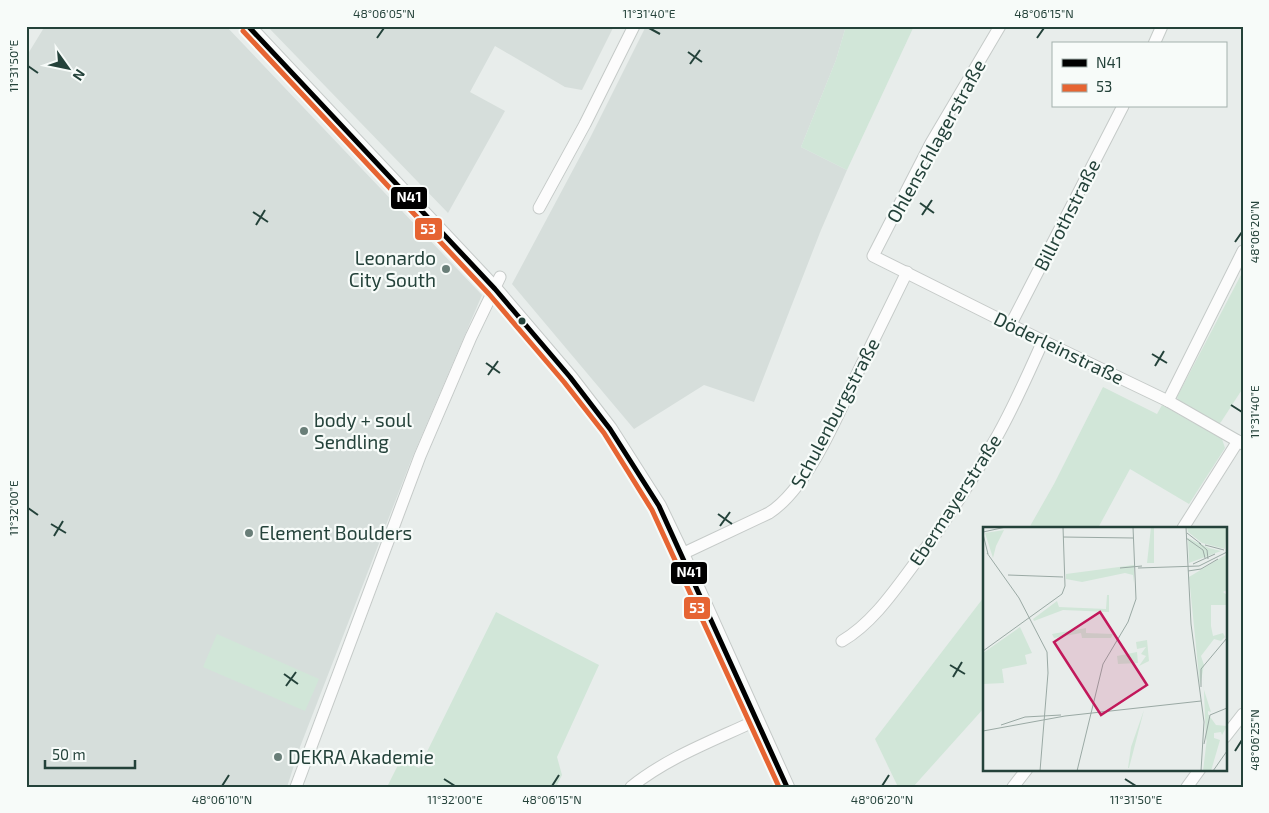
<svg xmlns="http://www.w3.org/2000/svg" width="1269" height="813" font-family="'Exo 2',sans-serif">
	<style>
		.built { fill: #d6dedb }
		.green { fill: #d1e6d8 }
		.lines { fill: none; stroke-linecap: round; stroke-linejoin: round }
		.minor-casing { stroke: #c5cac8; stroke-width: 13 }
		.tertiary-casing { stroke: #c5cac8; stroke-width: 16 }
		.minor { stroke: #fcfcfc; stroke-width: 11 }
		.tertiary { stroke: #fcfcfc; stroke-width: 14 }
		.bus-1-casing { stroke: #f7fbf9; stroke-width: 9 }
		.bus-2-casing { stroke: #f7fbf9; stroke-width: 9 }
		.bus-1 { stroke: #000; stroke-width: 5 }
		.bus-2 { stroke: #e66432; stroke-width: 5 }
		.ticks { fill: none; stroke: #24423a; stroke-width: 2 }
		.poi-dot { fill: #697e78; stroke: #f7fbf9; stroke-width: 2 }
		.bus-dot { fill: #24423a; stroke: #f7fbf9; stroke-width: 2 }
		.labels { text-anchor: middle; stroke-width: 4.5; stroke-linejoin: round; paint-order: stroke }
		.street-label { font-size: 19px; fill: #24423a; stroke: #f7fbf9 }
		.poi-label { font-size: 19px; fill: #24423a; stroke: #f7fbf9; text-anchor: start }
		.inset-road { fill: none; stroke: #9aa9a4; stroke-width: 1 }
		.view { fill: #c2185b; fill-opacity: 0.15; stroke: #c2185b; stroke-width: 2.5 }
		.inset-edge { fill: none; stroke: #24423a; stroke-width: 2.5 }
		.line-badge { stroke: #f7fbf9; stroke-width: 2 }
		.badge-label { font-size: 14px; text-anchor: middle; font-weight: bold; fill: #fff }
		.neatline { fill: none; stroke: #24423a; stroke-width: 2 }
		.ticks-label { font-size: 12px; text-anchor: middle; fill: #24423a }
	</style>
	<rect width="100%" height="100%" fill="#e8edeb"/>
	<!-- built -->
	<g class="built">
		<polygon points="45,26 226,26 482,295 412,458 300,747 287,787 26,787 26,57"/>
		<polygon points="267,26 614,26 582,90 565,87 495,46 470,92 505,111 448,213"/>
		<polygon points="646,26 846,26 836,60 801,147 847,170 821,230 754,402 704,385 634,429 512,284 590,138"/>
	</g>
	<!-- green -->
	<g class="green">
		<polygon points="846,26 914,26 847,170 801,147 836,60"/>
		<polygon points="1243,271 1243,388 1221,422 1216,426 1179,404 1177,397"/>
		<polygon points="1103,387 1157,414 1162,405 1222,439 1225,448 1189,504 1130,469 1098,528 1029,528 1054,484"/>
		<polygon points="984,597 984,708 913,787 898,787 875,739"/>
		<polygon points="496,612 599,665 557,757 562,775 556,787 387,787 401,759 419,768"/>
		<polygon points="217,634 319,679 305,711 203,667"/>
	</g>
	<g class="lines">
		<defs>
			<g id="minor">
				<polyline points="1000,26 931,143 873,256 1043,341 1168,401 1243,444"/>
				<polyline points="1154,44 1162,26"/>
				<polyline points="539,208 585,124 634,26"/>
				<polyline points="1011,324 1123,106"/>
				<polyline points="1168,401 1243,251"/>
				<polyline points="1183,528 1238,441"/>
				<path d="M682,554L769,513C808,488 838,415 858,372C874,339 890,306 907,272"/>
				<path d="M842,641C871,624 892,594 912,567C942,527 970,484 995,440C1013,409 1028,374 1043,341"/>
				<polyline points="1225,737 1243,714"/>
				<polyline points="296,787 420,456 471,337 500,277"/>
				<path d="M631,787C668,757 715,740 757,720"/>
				<polyline points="1013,787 1027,769"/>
				<polyline points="1187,787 1200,769"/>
			</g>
			<polyline id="tertiary" points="248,26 495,289 570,377 610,429 659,506 682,554 787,787"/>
		</defs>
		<!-- minor casing -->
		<use href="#minor" class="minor-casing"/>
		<!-- tertiary casing -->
		<use href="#tertiary" class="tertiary-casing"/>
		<!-- minor -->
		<use href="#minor" class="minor"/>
		<!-- tertiary -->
		<use href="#tertiary" class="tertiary"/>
		<defs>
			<polyline id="bus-1" points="248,26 495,289 570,377 610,429 659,506 787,787"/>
			<polyline id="bus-2" points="243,31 489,294 564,382 604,433 652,510 779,787"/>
		</defs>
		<!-- bus-1 casing -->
		<use href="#bus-1" class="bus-1-casing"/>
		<!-- bus-2 casing -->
		<use href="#bus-2" class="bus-2-casing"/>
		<!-- bus-1 -->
		<use href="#bus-1" class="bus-1"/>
		<!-- bus-2 -->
		<use href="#bus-2" class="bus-2"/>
	</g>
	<!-- ticks -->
	<path class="ticks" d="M649,28L660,34M377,38L384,28M1037,38L1044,28M688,52L702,62M690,64L700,50M28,66L38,73M920,203L934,213M253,212L268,222M922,215L932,200M256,225L265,210M1235,242L1242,232M1152,354L1167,363M486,363L500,373M1155,366L1164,351M488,375L498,361M1231,405L1242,412M28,508L38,515M718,514L732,524M51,524L66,533M720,526L730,512M54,536L63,521M950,665L965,674M284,674L298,684M953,677L962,662M286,686L296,672M1235,751L1242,740M444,779L455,786M1125,779L1136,786M222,786L229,775M552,786L559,775M882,786L889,775"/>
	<!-- markers -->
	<g class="poi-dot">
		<circle cx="446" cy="269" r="5"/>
		<circle cx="304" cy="431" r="5"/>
		<circle cx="249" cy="533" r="5"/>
		<circle cx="278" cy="757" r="5"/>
	</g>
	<circle class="bus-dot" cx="522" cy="321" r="4.5"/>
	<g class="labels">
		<!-- street labels -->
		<g class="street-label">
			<text transform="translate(936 141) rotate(-61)" y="7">Ohlenschlagerstraße</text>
			<text transform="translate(1067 215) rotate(-63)" y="7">Billrothstraße</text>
			<text transform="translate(1059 348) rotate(26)" y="7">Döderleinstraße</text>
			<text transform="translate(835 413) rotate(-62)" y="7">Schulenburgstraße</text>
			<text transform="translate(955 500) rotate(-57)" y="7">Ebermayerstraße</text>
		</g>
		<!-- poi labels -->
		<g class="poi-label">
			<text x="436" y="265" text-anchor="end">Leonardo<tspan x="436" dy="22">City South</tspan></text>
			<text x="314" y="427">body + soul<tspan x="314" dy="22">Sendling</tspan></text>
			<text x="259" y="540">Element Boulders</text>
			<text x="288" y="764">DEKRA Akademie</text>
		</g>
	</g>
	<!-- overview -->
	<g transform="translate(983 527)">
		<rect width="244" height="244" fill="#e8edeb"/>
		<path d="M168,0H171V36H164ZM204,0H244L242,22L219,16L205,5ZM21,3L13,19L10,31L2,6ZM205,11L226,21L238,24L206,36ZM244,27V63L240,65L244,68V78H228V99L230,109L240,106L242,110L238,114L231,112L218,129L221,138L217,159L206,50ZM151,38V56L150,48L142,46L99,55L83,52V47ZM124,68H126V85L80,83L51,94L50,92L74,74L76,80L123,82ZM37,100L49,126L42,128L44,137L19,142L21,156L0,157V126ZM103,101V106L130,107L128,111H99L98,106L71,111L69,107ZM164,113L166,134L156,139L163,129L158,127L163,120L154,122L153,115ZM154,125L155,136L135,137L134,129ZM220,141L221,163L228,185L225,184V187L233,198L244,199L239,208L238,205L231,206V211L237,213L228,244H220L224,211L223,214ZM161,183L146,241H145L148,220Z" fill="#d1e6d8"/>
		<path class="inset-road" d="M203,0L208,97L221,195L218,244M0,5L23,0M204,6L218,17M0,7L5,27M80,10L150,11M203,11L220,23L222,31M216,16L224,23L225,32M222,18L241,23M4,26L36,71L64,125L65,146L57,244M210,37L232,27M137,41L159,39M155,41L216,39L244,25M205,44L218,42L235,32M25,48L80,50M0,124L79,67L82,59L80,0M218,160V142L244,111M18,198L42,190L78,188M0,204L82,189L218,174M221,217L227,188L244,181M94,244L120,137L145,95L153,72L150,0M230,244L244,224"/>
		<path class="view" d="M117,85L164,158L118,188L71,115Z"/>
		<rect width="244" height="244" class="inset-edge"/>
	</g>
	<g class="line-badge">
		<rect x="390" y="186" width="38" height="24" rx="5" fill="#000"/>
		<rect x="414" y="217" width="29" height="24" rx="5" fill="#e66432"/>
		<rect x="670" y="561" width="38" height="24" rx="5" fill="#000"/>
		<rect x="683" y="596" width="28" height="24" rx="5" fill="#e66432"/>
	</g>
	<g class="badge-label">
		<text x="409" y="202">N41</text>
		<text x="428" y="234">53</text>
		<text x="689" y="577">N41</text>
		<text x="697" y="613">53</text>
	</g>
	<!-- border -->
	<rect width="1269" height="813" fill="none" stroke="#f7fbf9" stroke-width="55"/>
	<!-- legend -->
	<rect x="1052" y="42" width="175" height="65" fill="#f7fbf9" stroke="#a3b1ad"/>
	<rect x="1062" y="59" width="25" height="8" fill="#000000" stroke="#a3b1ad"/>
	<text x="1096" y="68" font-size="15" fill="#24423a">N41</text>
	<rect x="1062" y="84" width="25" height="8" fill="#e66432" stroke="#a3b1ad"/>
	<text x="1096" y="92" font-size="15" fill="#24423a">53</text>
	<!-- north arrow -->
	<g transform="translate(68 68) rotate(123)" stroke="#f7fbf9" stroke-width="4" paint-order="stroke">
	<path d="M0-4L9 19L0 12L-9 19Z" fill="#24423a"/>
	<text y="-8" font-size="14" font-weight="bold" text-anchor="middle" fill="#24423a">N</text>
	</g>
	<!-- scale -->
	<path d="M45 760v8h90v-8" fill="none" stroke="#24423a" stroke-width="2.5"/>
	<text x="52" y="760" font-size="15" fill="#24423a" stroke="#f7fbf9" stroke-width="4" paint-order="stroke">50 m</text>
	<rect x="28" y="28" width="1214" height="758" class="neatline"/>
	<g class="ticks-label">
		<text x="384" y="18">48°06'05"N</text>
		<text x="649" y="18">11°31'40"E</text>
		<text x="1044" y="18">48°06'15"N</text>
		<text transform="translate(14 66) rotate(-90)" y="4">11°31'50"E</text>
		<text transform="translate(1255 232) rotate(-90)" y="4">48°06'20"N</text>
		<text transform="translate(1255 412) rotate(-90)" y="4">11°31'40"E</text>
		<text transform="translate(14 508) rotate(-90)" y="4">11°32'00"E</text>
		<text transform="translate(1255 740) rotate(-90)" y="4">48°06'25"N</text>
		<text x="222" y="804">48°06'10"N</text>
		<text x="455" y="804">11°32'00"E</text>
		<text x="552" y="804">48°06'15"N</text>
		<text x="882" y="804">48°06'20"N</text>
		<text x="1136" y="804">11°31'50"E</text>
	</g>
</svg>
